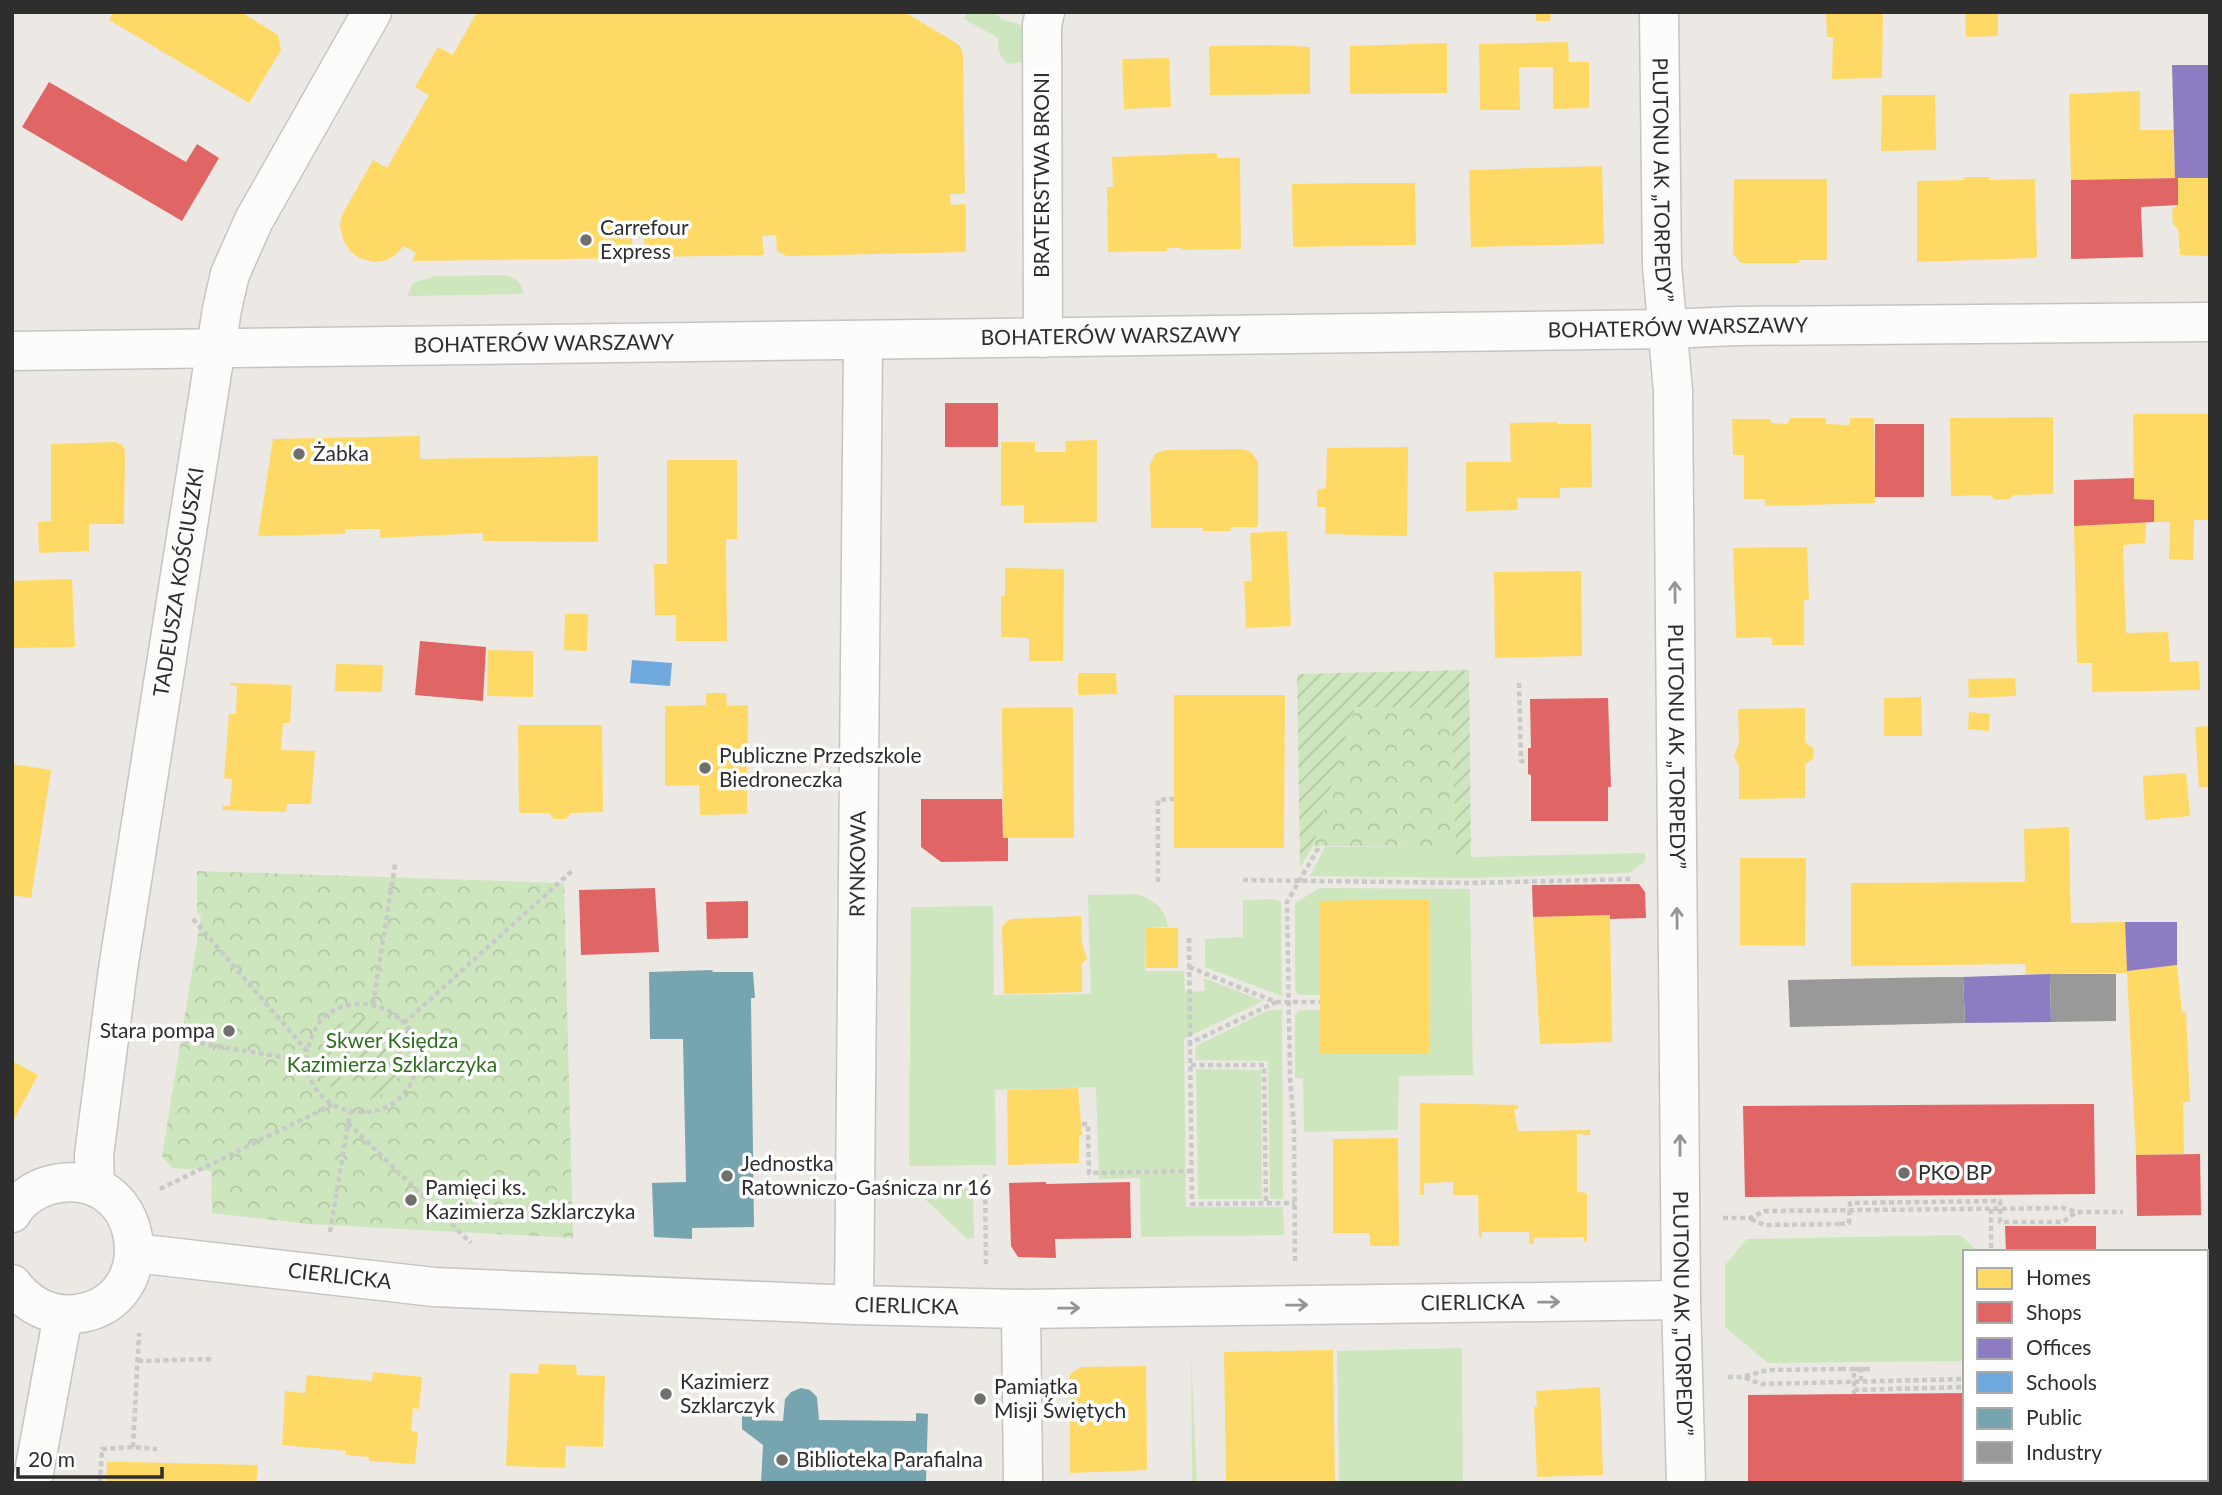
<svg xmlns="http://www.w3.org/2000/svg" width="2222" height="1495" font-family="Lato,sans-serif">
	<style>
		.grass { fill: #cee6be }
		.park { fill: url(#park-crowns) }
		.garden { fill: url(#garden-furrows) }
		.homes { fill: #ffd966 }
		.shops { fill: #e06666 }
		.offices { fill: #8e7cc3 }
		.schools { fill: #6fa8dc }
		.public { fill: #76a5af }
		.industry { fill: #999 }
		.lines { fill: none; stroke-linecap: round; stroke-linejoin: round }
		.minor-casing { stroke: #c5c4c5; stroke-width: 41 }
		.tertiary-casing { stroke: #c5c4c5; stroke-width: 41 }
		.path { stroke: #c9c9c8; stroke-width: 4.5; stroke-dasharray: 5 3.5; stroke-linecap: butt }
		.minor { stroke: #fcfcfb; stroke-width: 38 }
		.tertiary { stroke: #fcfcfb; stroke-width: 38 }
		.path-bridge { stroke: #c9c9c8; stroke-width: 4.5; stroke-dasharray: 5 3.5; stroke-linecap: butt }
		.oneway { stroke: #959594 }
		.poi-dot { fill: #706f6e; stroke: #fff; stroke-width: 2.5 }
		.labels { text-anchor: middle; stroke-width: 7; stroke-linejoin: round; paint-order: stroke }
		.street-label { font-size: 21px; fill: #2e2e2e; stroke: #fff }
		.poi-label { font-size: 21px; fill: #2e2e2e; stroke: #fff; text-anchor: start }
		.park-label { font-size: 21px; fill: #2c6e1b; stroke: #fff }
	</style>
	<defs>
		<pattern id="park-crowns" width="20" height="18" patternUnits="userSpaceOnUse" patternTransform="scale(1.75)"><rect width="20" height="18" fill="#cee6be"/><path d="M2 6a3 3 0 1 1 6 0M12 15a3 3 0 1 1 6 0" fill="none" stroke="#b1c6a4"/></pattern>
		<pattern id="garden-furrows" width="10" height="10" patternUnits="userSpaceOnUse" patternTransform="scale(1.75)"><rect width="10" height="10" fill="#cee6be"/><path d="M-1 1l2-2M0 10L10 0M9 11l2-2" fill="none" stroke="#b1c6a4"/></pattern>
	</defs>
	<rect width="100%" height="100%" fill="#ece8e4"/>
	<!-- grass -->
	<g class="grass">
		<path d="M968,12H992L1004,20L1019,24L1022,29L1025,62L1008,64C999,56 998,50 998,38L964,19Z"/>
		<path d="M507,275C516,279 522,283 523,294L407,296L413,283L435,276Z"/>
		<polygon points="1325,847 1426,847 1471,857 1645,853 1645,862 1629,873 1470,878 1310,876"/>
		<polygon points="1320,888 1470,889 1473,1075 1399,1076 1398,1130 1304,1132 1303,1078 1295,1078 1295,1015 1299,1010 1320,1010 1320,1054 1430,1054 1429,900 1320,901 1320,995 1299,995 1295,991 1295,903"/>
		<path d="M1137,894C1154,900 1166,909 1168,927L1145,928V971H1184L1185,992L1205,991L1204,978L1263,1001L1184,1039L1186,1207H1283L1284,1235L1141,1237L1140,1178L1099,1179L1096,1087L995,1090L996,1165L909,1166L911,907L993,906L994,995L1091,994L1088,895Z"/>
		<polygon points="1276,899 1281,902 1282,996 1205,967 1205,939 1243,937 1243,900"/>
		<polygon points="1282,1009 1283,1199 1270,1199 1268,1061 1195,1060 1196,1046 1267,1011"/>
		<polygon points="1196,1069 1261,1070 1262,1199 1198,1199"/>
		<polygon points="973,1184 974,1238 967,1239 925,1199 915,1199 908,1195 909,1185"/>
		<polygon points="1960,1235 1979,1252 1965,1252 1965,1361 1768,1363 1725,1327 1725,1265 1747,1239"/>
		<polygon points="1462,1348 1463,1483 1339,1483 1337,1351"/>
		<polygon points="1191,1355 1197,1483 1192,1483"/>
	</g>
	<!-- park -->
	<g class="park">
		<polygon points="1355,707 1451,707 1456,854 1426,847 1313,846"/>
		<polygon points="197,871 564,883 573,1238 307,1224 212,1213 211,1171 172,1168 162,1156 201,916 197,912"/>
	</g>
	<!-- garden -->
	<g class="garden">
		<polygon points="1469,670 1471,857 1456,854 1451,708 1355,707 1313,846 1300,868 1297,674"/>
		<path d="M358,1017C412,1018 420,1084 369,1100L376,1065L346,1058L337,1093C307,1068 321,1023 358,1017Z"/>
	</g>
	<!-- homes -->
	<g class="homes">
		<polygon points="113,12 241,12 278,35 281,50 249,103 109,20"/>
		<polygon points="477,12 904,12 953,41 960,46 963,55 965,194 950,194 951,205 966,204 966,252 787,256 777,251 776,235 762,236 764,255 652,257 645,251 644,237 632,238 633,258 412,261 416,253 404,246 395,255 387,260 375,262 359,258 350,251 343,240 340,225 342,215 373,160 387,168 429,95 415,87 438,47 453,55"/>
		<polygon points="1536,12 1551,12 1550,21 1536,21"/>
		<polygon points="1826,12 1883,12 1882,78 1832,79 1833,37 1827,37"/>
		<polygon points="1965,12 1998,12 1998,36 1966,37"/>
		<polygon points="1568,42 1569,62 1589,62 1589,108 1553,109 1553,67 1519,67 1520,110 1480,110 1479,44"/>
		<polygon points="1447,43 1447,93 1350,94 1350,46"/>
		<polygon points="1273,45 1310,47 1310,94 1210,95 1209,46"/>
		<polygon points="1169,58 1171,107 1124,109 1122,59"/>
		<polygon points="2140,91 2140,130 2174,130 2175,178 2071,180 2069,94"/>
		<polygon points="1882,95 1935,95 1936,150 1881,151"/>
		<polygon points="1217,153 1217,158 1240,158 1241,249 1181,250 1181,248 1167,248 1167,251 1108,252 1107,187 1113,187 1112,157"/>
		<polygon points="1602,166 1604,244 1471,247 1469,170"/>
		<polygon points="1964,177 1989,177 1989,180 2035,179 2037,258 1917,262 1917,181 1964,180"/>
		<polygon points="2178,178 2210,178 2210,256 2180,255 2178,228 2173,224 2172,210 2178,205"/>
		<polygon points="1734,179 1827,179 1827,260 1799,260 1799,263 1741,263 1733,254"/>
		<polygon points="1355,183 1415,183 1416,245 1293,247 1292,184"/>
		<polygon points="2133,414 2210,414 2210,520 2194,520 2193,560 2169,559 2170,522 2154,522 2154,500 2134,499"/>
		<polygon points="2053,417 2053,494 2014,495 2009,499 1995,500 1990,495 1951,496 1950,418"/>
		<polygon points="1790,418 1826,418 1826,424 1850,425 1850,418 1874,418 1875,503 1765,506 1765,499 1744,499 1744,455 1733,455 1732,419 1770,419 1772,423 1787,424"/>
		<polygon points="1557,422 1557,424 1591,424 1592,487 1560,488 1560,498 1517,498 1518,510 1466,511 1466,462 1511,462 1510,423"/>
		<polygon points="420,436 420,459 598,456 598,542 483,541 483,533 380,538 380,529 345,529 345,534 258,536 273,439"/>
		<polygon points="1097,440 1097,522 1024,523 1024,505 1001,506 1001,442 1035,442 1035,452 1065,452 1066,441"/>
		<polygon points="116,442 122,445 125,451 124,524 89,524 89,551 39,553 38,522 51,521 51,444"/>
		<polygon points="1408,447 1407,536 1325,534 1326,507 1317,507 1317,490 1326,488 1327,448"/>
		<polygon points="1242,449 1251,452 1258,462 1258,527 1230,527 1231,531 1203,531 1202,528 1151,528 1150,464 1156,453 1166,450"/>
		<polygon points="667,460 737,460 737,539 726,539 727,641 676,641 676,615 655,615 654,564 667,564"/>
		<polygon points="2146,522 2145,543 2123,545 2126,633 2168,632 2170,662 2199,661 2200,690 2092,692 2092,663 2077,663 2074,526"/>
		<polygon points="1287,531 1291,626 1246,628 1244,581 1252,581 1250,533"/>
		<polygon points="1807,547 1809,600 1804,600 1804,645 1772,645 1772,637 1736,638 1733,548"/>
		<polygon points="1005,568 1064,569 1063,661 1029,661 1029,638 1001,637 1001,596 1005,596"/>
		<polygon points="1581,571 1582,656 1495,658 1494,572"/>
		<polygon points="72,579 75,647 12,648 12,581"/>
		<polygon points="565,614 588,614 587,651 564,650"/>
		<polygon points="488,650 533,651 533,697 487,696"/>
		<polygon points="336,664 383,665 382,692 335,691"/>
		<polygon points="1078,673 1116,673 1117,694 1078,695"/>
		<polygon points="2015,678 2016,696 1969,698 1968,679"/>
		<polygon points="231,683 292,685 290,723 283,723 281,750 315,751 311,804 287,804 286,812 222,810 223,806 230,806 232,779 224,778 229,714 236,714 237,686 230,686"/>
		<polygon points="706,693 726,693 727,706 748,705 747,814 700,815 699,785 665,786 665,706 706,705"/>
		<polygon points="1174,695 1285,695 1284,848 1174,848"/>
		<polygon points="1921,697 1922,736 1884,736 1884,698"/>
		<polygon points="1073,707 1074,838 1003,838 1002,708"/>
		<polygon points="1805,708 1805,742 1813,748 1814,753 1813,759 1805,764 1805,798 1739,799 1739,767 1734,756 1739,743 1738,709"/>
		<polygon points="1969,712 1990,714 1989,731 1968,729"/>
		<polygon points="518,725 602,725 603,812 571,813 566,819 554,819 549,813 519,813"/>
		<polygon points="2210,726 2210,787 2199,787 2195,727"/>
		<polygon points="12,764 51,770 31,898 12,895"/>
		<polygon points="2186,773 2190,816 2145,820 2143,776"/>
		<polygon points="2069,827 2071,923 2125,922 2127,971 2177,965 2182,1013 2186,1012 2190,1102 2183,1102 2184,1154 2136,1155 2127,973 2026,974 2025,964 1851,966 1851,883 2025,882 2024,829"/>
		<polygon points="1740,858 1806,858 1805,946 1740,945"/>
		<polygon points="1429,899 1430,1054 1320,1054 1320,901"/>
		<polygon points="1610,915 1612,1042 1540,1044 1533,917"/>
		<polygon points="1081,916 1082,944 1087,958 1082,964 1082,992 1004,994 1002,927 1006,922 1011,919"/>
		<polygon points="1145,928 1178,928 1178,968 1146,968"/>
		<polygon points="12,1061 38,1075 12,1123"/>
		<polygon points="1078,1088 1082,1135 1079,1135 1079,1163 1008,1165 1007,1090"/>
		<polygon points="1420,1103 1518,1105 1518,1109 1514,1109 1518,1131 1590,1130 1590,1135 1577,1134 1577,1192 1587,1193 1587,1242 1584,1242 1584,1237 1533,1238 1534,1244 1529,1244 1529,1232 1482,1232 1482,1237 1479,1238 1478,1195 1453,1195 1453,1182 1424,1183 1424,1195 1420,1195"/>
		<polygon points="1398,1138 1399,1246 1370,1246 1370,1233 1333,1233 1333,1139"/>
		<polygon points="1333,1350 1335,1483 1226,1483 1224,1352"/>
		<polygon points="539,1364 576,1365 577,1375 605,1376 603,1447 566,1446 565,1468 506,1466 510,1373 538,1374"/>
		<polygon points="1146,1366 1147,1470 1070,1473 1070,1374 1081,1367"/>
		<polygon points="373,1372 422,1377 419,1409 413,1408 411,1431 418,1432 415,1464 369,1461 369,1457 345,1455 346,1451 282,1445 285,1391 305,1393 307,1375 372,1381"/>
		<polygon points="2210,1382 2210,1483 2195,1483 2195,1479 2206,1479 2206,1383"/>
		<polygon points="1600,1387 1603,1475 1537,1477 1534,1407 1537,1406 1536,1391"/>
		<polygon points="107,1462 126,1462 258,1465 256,1483 106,1483"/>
	</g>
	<!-- shops -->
	<g class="shops">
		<polygon points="49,82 186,162 197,144 219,158 182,221 22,127"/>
		<polygon points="2178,178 2178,205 2141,207 2143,257 2071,259 2071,180"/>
		<rect x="945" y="403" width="53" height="44"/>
		<rect x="1875" y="424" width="49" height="73"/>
		<polygon points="2134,478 2134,499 2154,500 2154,522 2074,526 2074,480"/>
		<polygon points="420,641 486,647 483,701 415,695"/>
		<polygon points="1608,698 1611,787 1608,787 1608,821 1531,821 1531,775 1528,774 1528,748 1531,748 1530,699"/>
		<polygon points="921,799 1002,799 1003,838 1008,838 1008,861 941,862 921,847"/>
		<polygon points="1639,884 1645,892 1646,918 1610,919 1610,915 1533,917 1532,885"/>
		<polygon points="655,888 659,952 581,955 579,890"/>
		<polygon points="748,901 748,938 707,939 706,902"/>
		<polygon points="2094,1104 2095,1194 1745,1197 1743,1106"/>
		<polygon points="2200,1154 2201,1215 2137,1216 2136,1155"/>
		<polygon points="1046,1182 1046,1184 1130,1182 1131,1238 1055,1239 1056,1258 1018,1257 1011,1246 1009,1183"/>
		<polygon points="2005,1226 2096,1226 2096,1252 2006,1252"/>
		<polygon points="1965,1393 1965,1479 2100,1479 2100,1482 1748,1483 1748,1395"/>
	</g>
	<!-- offices -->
	<g class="offices">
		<polygon points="2172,65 2210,65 2210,178 2175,178"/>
		<polygon points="2125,922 2177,922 2177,965 2127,971"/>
		<polygon points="2050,974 2051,1022 1965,1023 1963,977"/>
	</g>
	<!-- schools -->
	<polygon class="schools" points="632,660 672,663 670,686 630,683"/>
	<!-- public -->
	<g class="public">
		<polygon points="713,970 712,972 753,972 755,998 751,998 754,1227 692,1228 692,1239 654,1237 652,1183 686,1182 683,1039 650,1039 649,972"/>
		<polygon points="801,1388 810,1390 817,1397 819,1420 916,1421 916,1413 928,1414 926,1483 761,1483 763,1445 742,1429 742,1409 752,1410 752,1420 783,1421 785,1399 791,1392"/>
	</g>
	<!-- industry -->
	<g class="industry">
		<polygon points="2050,974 2116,974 2116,1021 2051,1022"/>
		<polygon points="1942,977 1963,977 1965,1023 1790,1027 1788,980"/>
	</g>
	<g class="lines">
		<defs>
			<g id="minor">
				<path id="s1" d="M1659,12L1662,266L1673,391L1681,1300L1686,1483"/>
				<polyline points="1043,338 1042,25 1045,12"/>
				<path id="s2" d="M12,351L1668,329L1735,326L2210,322"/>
				<path id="s3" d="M135,1253L434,1287L854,1305L1021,1309L1681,1300"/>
				<path id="s4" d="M854,1305L863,341"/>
				<polyline points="1021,1309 1023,1483"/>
			</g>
			<g id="tertiary">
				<path id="s5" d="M95,1187L94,1155L118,969L222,309L230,274L254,220L372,12"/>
				<path d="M12,1213C19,1200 35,1189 50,1185C145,1161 167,1303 76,1314C50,1317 28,1305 12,1284"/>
				<polyline points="32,1483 63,1315"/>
			</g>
		</defs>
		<!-- minor casing -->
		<use href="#minor" class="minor-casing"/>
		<!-- tertiary casing -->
		<use href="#tertiary" class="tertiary-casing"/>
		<!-- path -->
		<g class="path">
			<polyline points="1519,683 1521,761 1528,761"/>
			<polyline points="1243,880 1470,883 1634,879"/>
			<polyline points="1158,882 1158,800 1174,799"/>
			<path d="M193,919L307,1051C301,1129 415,1134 417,1057C418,1010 356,987 323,1018C314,1027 311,1039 307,1051"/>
			<polyline points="1189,938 1190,1043"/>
			<polyline points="1189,967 1276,1002 1190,1043 1192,1204 1295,1203"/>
			<polyline points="1276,1002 1320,1002"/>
			<polyline points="373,1004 395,864"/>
			<polyline points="404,1023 573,870"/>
			<polyline points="175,1039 306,1061"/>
			<polyline points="1191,1065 1264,1065 1266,1203"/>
			<polyline points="348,1123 471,1243"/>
			<polyline points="1082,1124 1088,1124 1089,1173 1192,1171"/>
			<polyline points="985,1174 986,1265"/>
			<polyline points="160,1189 332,1105"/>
			<polyline points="1991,1209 1991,1252"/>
			<polyline points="1723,1218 1750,1218 1764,1211 1772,1211 2063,1208 2076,1212 2123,1212"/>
			<polyline points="1751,1219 1764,1225 1840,1224"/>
			<polyline points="2013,1222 2063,1222 2075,1213"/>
			<polyline points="330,1232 350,1112"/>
			<polyline points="1295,1261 1294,1126 1290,1078 1287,902 1319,847"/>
			<polyline points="2206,1271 2210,1271"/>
			<polyline points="138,1361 212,1359"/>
			<polyline points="1745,1376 1768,1370 1841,1369"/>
			<polyline points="1728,1377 1743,1377 1761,1384 1965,1379"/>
			<polyline points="1861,1381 1861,1369 1870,1369"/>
			<polyline points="1854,1390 1965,1387"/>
			<polyline points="133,1447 139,1333"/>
			<polyline points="100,1483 102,1449 133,1447 157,1449"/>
		</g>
		<!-- minor -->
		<use href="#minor" class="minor"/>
		<!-- tertiary -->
		<use href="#tertiary" class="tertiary"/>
		<!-- path-bridge -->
		<g class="path-bridge">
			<polyline points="1840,1224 1849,1223 1850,1203 2000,1201 2000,1222 2013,1222"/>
			<polyline points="1841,1369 1854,1369 1854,1394"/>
			<polyline points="1854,1369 1870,1369"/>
		</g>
	</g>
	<!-- one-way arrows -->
	<defs><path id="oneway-shaft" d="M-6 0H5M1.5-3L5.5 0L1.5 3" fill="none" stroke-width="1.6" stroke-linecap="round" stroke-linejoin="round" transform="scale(1.75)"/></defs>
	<g class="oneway">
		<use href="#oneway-shaft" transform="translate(1675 592) rotate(-91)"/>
		<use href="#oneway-shaft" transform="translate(1677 918) rotate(-91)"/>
		<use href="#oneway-shaft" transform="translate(1680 1145) rotate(-90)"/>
		<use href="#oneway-shaft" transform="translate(1549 1302) rotate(-1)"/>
		<use href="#oneway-shaft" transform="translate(1297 1305) rotate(-1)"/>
		<use href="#oneway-shaft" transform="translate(1069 1308) rotate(-1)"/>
	</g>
	<!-- markers -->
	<g class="poi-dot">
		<circle cx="586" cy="240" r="7"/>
		<circle cx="299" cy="454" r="7"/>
		<circle cx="705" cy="768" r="7"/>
		<circle cx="229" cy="1031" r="7"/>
		<circle cx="1904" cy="1173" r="7"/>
		<circle cx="727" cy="1176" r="7"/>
		<circle cx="411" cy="1200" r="7"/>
		<circle cx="666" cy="1394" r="7"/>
		<circle cx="980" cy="1399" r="7"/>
		<circle cx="782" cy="1460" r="7"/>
	</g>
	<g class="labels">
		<!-- street labels -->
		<g class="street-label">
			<text transform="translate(1042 175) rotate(-90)" y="7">BRATERSTWA BRONI</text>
			<text dy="7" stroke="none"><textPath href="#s1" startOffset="168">PLUTONU AK „TORPEDY”</textPath></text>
			<text dy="7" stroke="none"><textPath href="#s2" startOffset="1666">BOHATERÓW WARSZAWY</textPath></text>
			<text dy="7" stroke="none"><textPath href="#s2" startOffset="1099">BOHATERÓW WARSZAWY</textPath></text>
			<text dy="7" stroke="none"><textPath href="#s2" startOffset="532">BOHATERÓW WARSZAWY</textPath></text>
			<text dy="7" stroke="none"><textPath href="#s5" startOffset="611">TADEUSZA KOŚCIUSZKI</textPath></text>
			<text dy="7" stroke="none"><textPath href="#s1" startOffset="735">PLUTONU AK „TORPEDY”</textPath></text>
			<text dy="7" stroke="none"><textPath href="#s4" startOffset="441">RYNKOWA</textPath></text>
			<text dy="7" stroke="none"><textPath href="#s3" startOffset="206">CIERLICKA</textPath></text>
			<text dy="7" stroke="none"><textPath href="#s3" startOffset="1340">CIERLICKA</textPath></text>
			<text dy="7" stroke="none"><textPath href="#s3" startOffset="774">CIERLICKA</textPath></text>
			<text dy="7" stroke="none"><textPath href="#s1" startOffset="1302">PLUTONU AK „TORPEDY”</textPath></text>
		</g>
		<!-- poi labels -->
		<g class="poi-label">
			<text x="600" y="235">Carrefour<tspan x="600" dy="24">Express</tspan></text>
			<text x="313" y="461">Żabka</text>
			<text x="719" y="763">Publiczne Przedszkole<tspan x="719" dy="24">Biedroneczka</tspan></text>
			<text x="215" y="1038" text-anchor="end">Stara pompa</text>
			<text x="741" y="1171">Jednostka<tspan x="741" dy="24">Ratowniczo-Gaśnicza nr 16</tspan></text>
			<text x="1918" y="1180">PKO BP</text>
			<text x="425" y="1195">Pamięci ks.<tspan x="425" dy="24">Kazimierza Szklarczyka</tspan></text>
			<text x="680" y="1389">Kazimierz<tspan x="680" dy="24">Szklarczyk</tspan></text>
			<text x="994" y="1394">Pamiątka<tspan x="994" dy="24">Misji Świętych</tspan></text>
			<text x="796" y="1467">Biblioteka Parafialna</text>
		</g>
		<!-- park labels -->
		<g class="park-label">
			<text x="392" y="1048">Skwer Księdza<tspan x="392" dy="24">Kazimierza Szklarczyka</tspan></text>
		</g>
	</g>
	<!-- border -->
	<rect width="2222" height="1495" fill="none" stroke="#2e2e2e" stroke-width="28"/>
	<!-- legend -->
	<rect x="1963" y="1250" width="245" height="231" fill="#ffffff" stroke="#ababab" stroke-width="2"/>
	<rect x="1977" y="1268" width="35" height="21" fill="#ffd966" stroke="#ababab" stroke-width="2"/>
	<text x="2026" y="1285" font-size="21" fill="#2e2e2e">Homes</text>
	<rect x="1977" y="1302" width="35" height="21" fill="#e06666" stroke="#ababab" stroke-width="2"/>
	<text x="2026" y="1320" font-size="21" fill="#2e2e2e">Shops</text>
	<rect x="1977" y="1338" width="35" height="21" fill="#8e7cc3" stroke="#ababab" stroke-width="2"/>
	<text x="2026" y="1355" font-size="21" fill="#2e2e2e">Offices</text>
	<rect x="1977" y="1372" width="35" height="21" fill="#6fa8dc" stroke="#ababab" stroke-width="2"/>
	<text x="2026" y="1390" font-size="21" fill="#2e2e2e">Schools</text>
	<rect x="1977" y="1408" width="35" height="21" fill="#76a5af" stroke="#ababab" stroke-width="2"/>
	<text x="2026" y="1425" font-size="21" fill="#2e2e2e">Public</text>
	<rect x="1977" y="1442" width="35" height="21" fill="#999999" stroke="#ababab" stroke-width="2"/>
	<text x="2026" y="1460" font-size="21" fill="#2e2e2e">Industry</text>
	<!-- scale -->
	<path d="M18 1467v10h144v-10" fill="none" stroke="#2e2e2e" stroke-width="3.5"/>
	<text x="28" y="1467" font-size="21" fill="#2e2e2e" stroke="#ffffff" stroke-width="5" paint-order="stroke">20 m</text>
</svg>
